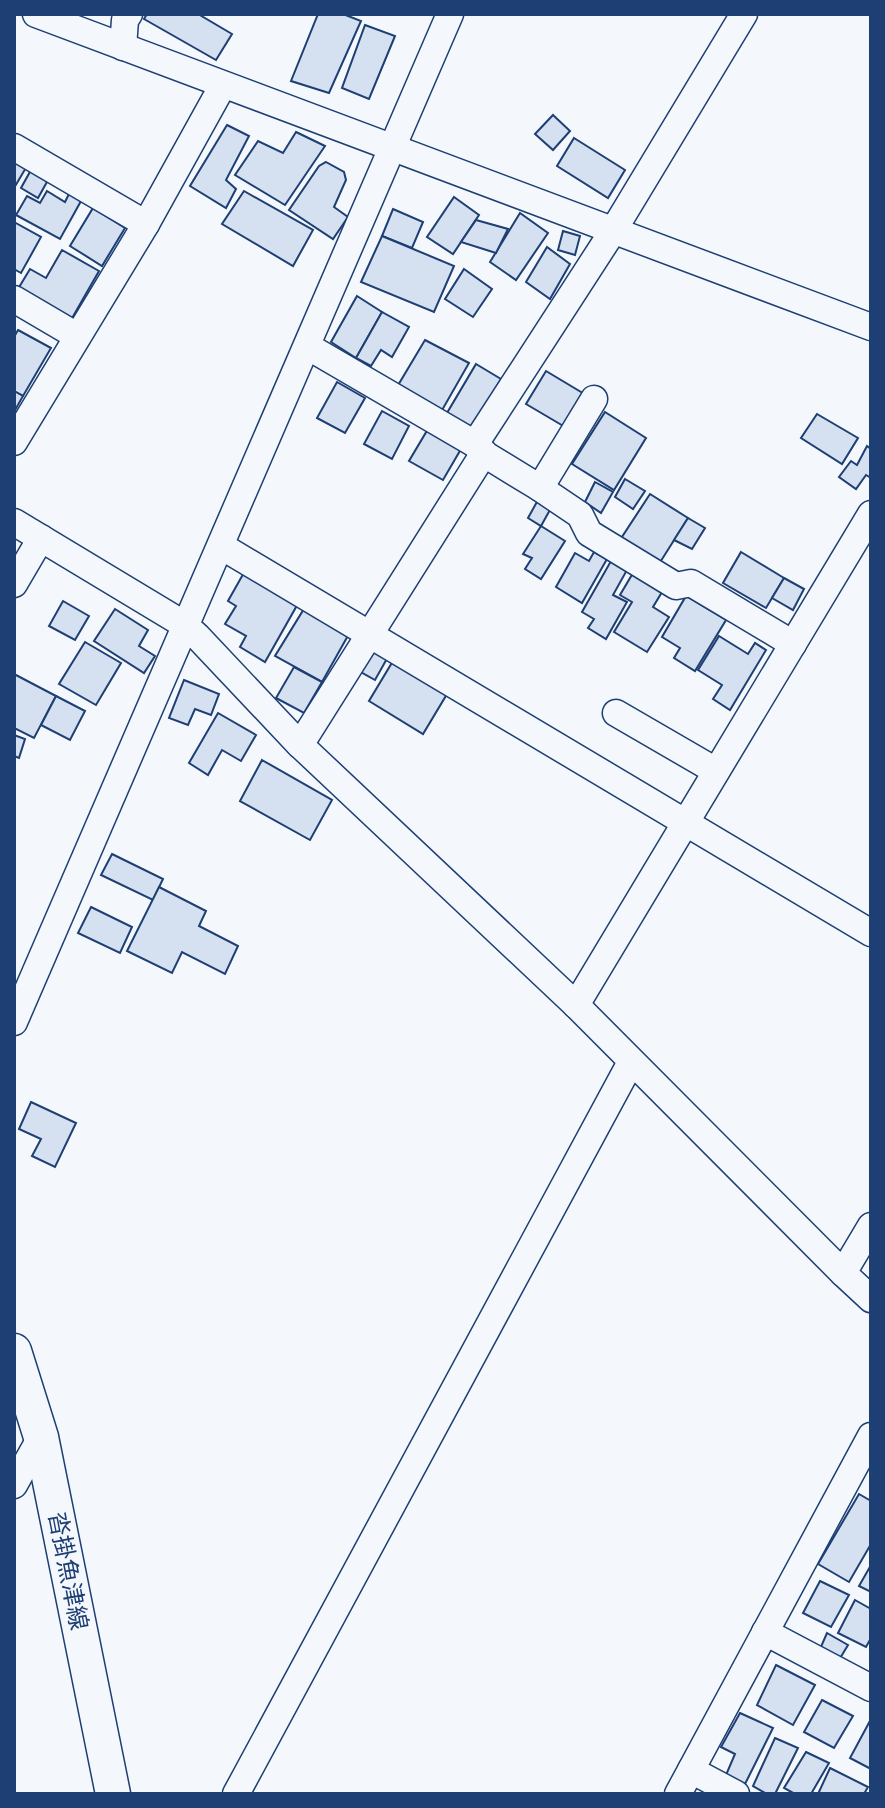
<svg xmlns="http://www.w3.org/2000/svg" width="885" height="1808" font-family="'Varela Round','Noto Sans JP',sans-serif">
	<style>
		.building { fill: #d5e0f0; stroke: #1d3f73; stroke-width: 2 }
		.lines { fill: none; stroke-linecap: round; stroke-linejoin: round }
		.minor-casing { stroke: #1d3f73; stroke-width: 29 }
		.major-casing { stroke: #1d3f73; stroke-width: 37 }
		.minor { stroke: #f4f7fb; stroke-width: 26 }
		.major { stroke: #f4f7fb; stroke-width: 34 }
		.labels { text-anchor: middle; stroke-width: 6; stroke-linejoin: round; paint-order: stroke }
		.street-label { font-size: 24px; fill: #1d3f73; stroke: #f4f7fb }
	</style>
	<rect width="100%" height="100%" fill="#f4f7fb"/>
	<!-- building -->
	<g class="building">
		<polygon points="147,14 198,14 232,34 216,60 144,19"/>
		<polygon points="318,14 343,14 361,21 329,93 291,81"/>
		<polygon points="365,25 395,36 369,99 342,88"/>
		<polygon points="553,115 570,131 553,150 535,134"/>
		<polygon points="227,125 249,136 226,180 236,189 226,208 190,186"/>
		<polygon points="296,132 325,146 285,205 235,175 258,141 283,153"/>
		<polygon points="574,138 625,170 608,198 557,166"/>
		<polygon points="14,159 27,166 14,188"/>
		<polygon points="326,162 344,172 346,180 334,207 348,217 333,239 289,210 319,166"/>
		<polygon points="31,170 48,180 38,198 21,188"/>
		<polygon points="47,191 65,202 69,194 81,201 60,239 16,215 27,196 40,203"/>
		<polygon points="244,191 313,230 293,266 222,224"/>
		<polygon points="454,197 479,215 453,254 427,237"/>
		<polygon points="93,208 125,228 102,266 70,246"/>
		<polygon points="393,209 423,222 412,248 382,236"/>
		<polygon points="520,213 548,233 516,280 490,262"/>
		<polygon points="476,220 508,229 496,253 461,242"/>
		<polygon points="14,222 41,237 21,273 14,269"/>
		<polygon points="563,231 580,236 575,255 558,250"/>
		<polygon points="382,236 454,266 434,312 361,282"/>
		<polygon points="547,247 570,264 550,299 526,282"/>
		<polygon points="62,250 99,271 71,320 18,289 30,269 46,278"/>
		<polygon points="464,269 492,289 473,317 445,299"/>
		<polygon points="357,296 382,312 356,358 331,342"/>
		<polygon points="382,312 409,327 392,357 381,350 371,366 356,358"/>
		<polygon points="18,330 51,348 23,396 14,391 14,337"/>
		<polygon points="425,340 469,363 441,412 397,387"/>
		<polygon points="476,364 501,379 473,428 447,413"/>
		<polygon points="546,371 586,395 565,427 526,404"/>
		<polygon points="337,382 365,398 345,433 317,418"/>
		<polygon points="14,391 23,396 14,412"/>
		<polygon points="382,411 409,426 392,459 364,444"/>
		<polygon points="605,412 646,438 614,490 572,464"/>
		<polygon points="817,414 858,438 842,464 801,438"/>
		<polygon points="428,429 461,449 443,480 409,461"/>
		<polygon points="867,446 871,449 871,478 866,475 856,489 839,477 851,461 857,465"/>
		<polygon points="625,479 645,491 633,509 615,497"/>
		<polygon points="595,482 613,492 601,513 585,502"/>
		<polygon points="650,494 688,518 659,564 620,540"/>
		<polygon points="538,500 551,508 541,526 528,518"/>
		<polygon points="688,518 705,528 692,549 674,540"/>
		<polygon points="541,526 565,541 541,579 525,569 532,558 523,554"/>
		<polygon points="594,552 607,559 582,603 556,587 575,553 589,561"/>
		<polygon points="741,552 784,578 766,608 723,583"/>
		<polygon points="611,561 627,570 613,595 627,602 606,639 588,628 594,619 582,612"/>
		<polygon points="246,569 300,600 265,662 240,647 246,636 225,624 236,606 228,601"/>
		<polygon points="633,573 662,592 653,607 669,617 647,652 614,632 632,602 620,595"/>
		<polygon points="784,578 804,589 793,610 772,598"/>
		<polygon points="686,596 726,620 695,671 674,658 680,648 662,637"/>
		<polygon points="63,601 89,616 75,640 49,626"/>
		<polygon points="307,604 350,632 322,682 275,656"/>
		<polygon points="115,609 148,630 139,646 155,656 144,673 94,641"/>
		<polygon points="719,636 748,654 755,643 766,650 730,710 713,699 722,685 698,670"/>
		<polygon points="85,642 121,663 96,705 59,684"/>
		<polygon points="373,645 389,655 375,680 359,671"/>
		<polygon points="393,661 447,694 423,734 369,701"/>
		<polygon points="294,667 322,682 304,713 276,698"/>
		<polygon points="14,674 56,696 34,738 14,728"/>
		<polygon points="184,680 219,694 211,715 195,709 188,725 169,718"/>
		<polygon points="56,696 85,711 70,740 41,725"/>
		<polygon points="218,713 256,735 241,761 222,750 208,775 189,763"/>
		<polygon points="14,735 25,739 19,758 14,756"/>
		<polygon points="262,760 332,800 310,840 240,801"/>
		<polygon points="112,854 163,879 153,900 101,875"/>
		<polygon points="159,887 206,911 199,926 238,946 225,974 182,952 172,973 127,951"/>
		<polygon points="91,907 132,927 120,953 78,933"/>
		<polygon points="31,1102 76,1123 55,1167 32,1156 41,1139 19,1129"/>
		<polygon points="859,1494 871,1501 871,1544 849,1582 818,1564"/>
		<polygon points="871,1565 871,1592 859,1586"/>
		<polygon points="820,1581 849,1595 831,1627 803,1613"/>
		<polygon points="855,1600 871,1609 871,1638 866,1647 838,1633"/>
		<polygon points="827,1633 848,1645 839,1660 820,1649"/>
		<polygon points="776,1665 815,1685 793,1725 757,1705"/>
		<polygon points="822,1700 853,1716 834,1748 804,1732"/>
		<polygon points="740,1713 773,1728 745,1784 726,1775 735,1754 721,1747"/>
		<polygon points="871,1719 871,1769 850,1758"/>
		<polygon points="775,1738 798,1748 775,1794 767,1794 753,1786"/>
		<polygon points="806,1752 829,1763 811,1794 795,1794 784,1788"/>
		<polygon points="830,1768 868,1787 864,1794 818,1794"/>
	</g>
	<g class="lines">
		<defs>
			<g id="minor">
				<polyline points="36,14 871,327"/>
				<polyline points="123,47 125,20 129,14"/>
				<polyline points="14,147 146,224 223,85"/>
				<polyline points="14,299 77,336"/>
				<polyline points="307,346 475,444 486,455 540,488 594,399"/>
				<polyline points="14,442 146,224"/>
				<polyline points="475,444 613,231 744,14"/>
				<polyline points="540,488 580,515 589,533 676,586 691,583 793,644"/>
				<polyline points="14,522 185,625 197,636 298,743 576,1005 843,1273"/>
				<polyline points="221,546 871,933"/>
				<polyline points="14,584 41,538"/>
				<polyline points="616,713 716,771"/>
				<polyline points="300,745 484,453"/>
				<polyline points="576,1005 871,514"/>
				<polyline points="14,1022 450,14"/>
				<polyline points="871,1226 843,1273 871,1299"/>
				<polyline points="14,1485 41,1437"/>
				<polyline points="765,1632 871,1688"/>
				<polyline points="691,1770 736,1794"/>
				<polyline points="236,1794 631,1062"/>
				<polyline points="678,1794 871,1436"/>
			</g>
			<polyline id="major" points="14,1351 41,1437 113,1794"/>
		</defs>
		<!-- minor casing -->
		<use href="#minor" class="minor-casing"/>
		<!-- major casing -->
		<use href="#major" class="major-casing"/>
		<!-- minor -->
		<use href="#minor" class="minor"/>
		<!-- major -->
		<use href="#major" class="major"/>
	</g>
	<g class="labels">
		<!-- street labels -->
		<g class="street-label">
			<text transform="translate(68 1571) rotate(79)" y="8">沓掛魚津線</text>
		</g>
	</g>
	<!-- border -->
	<rect width="885" height="1808" fill="none" stroke="#1d3f73" stroke-width="32"/>
</svg>
